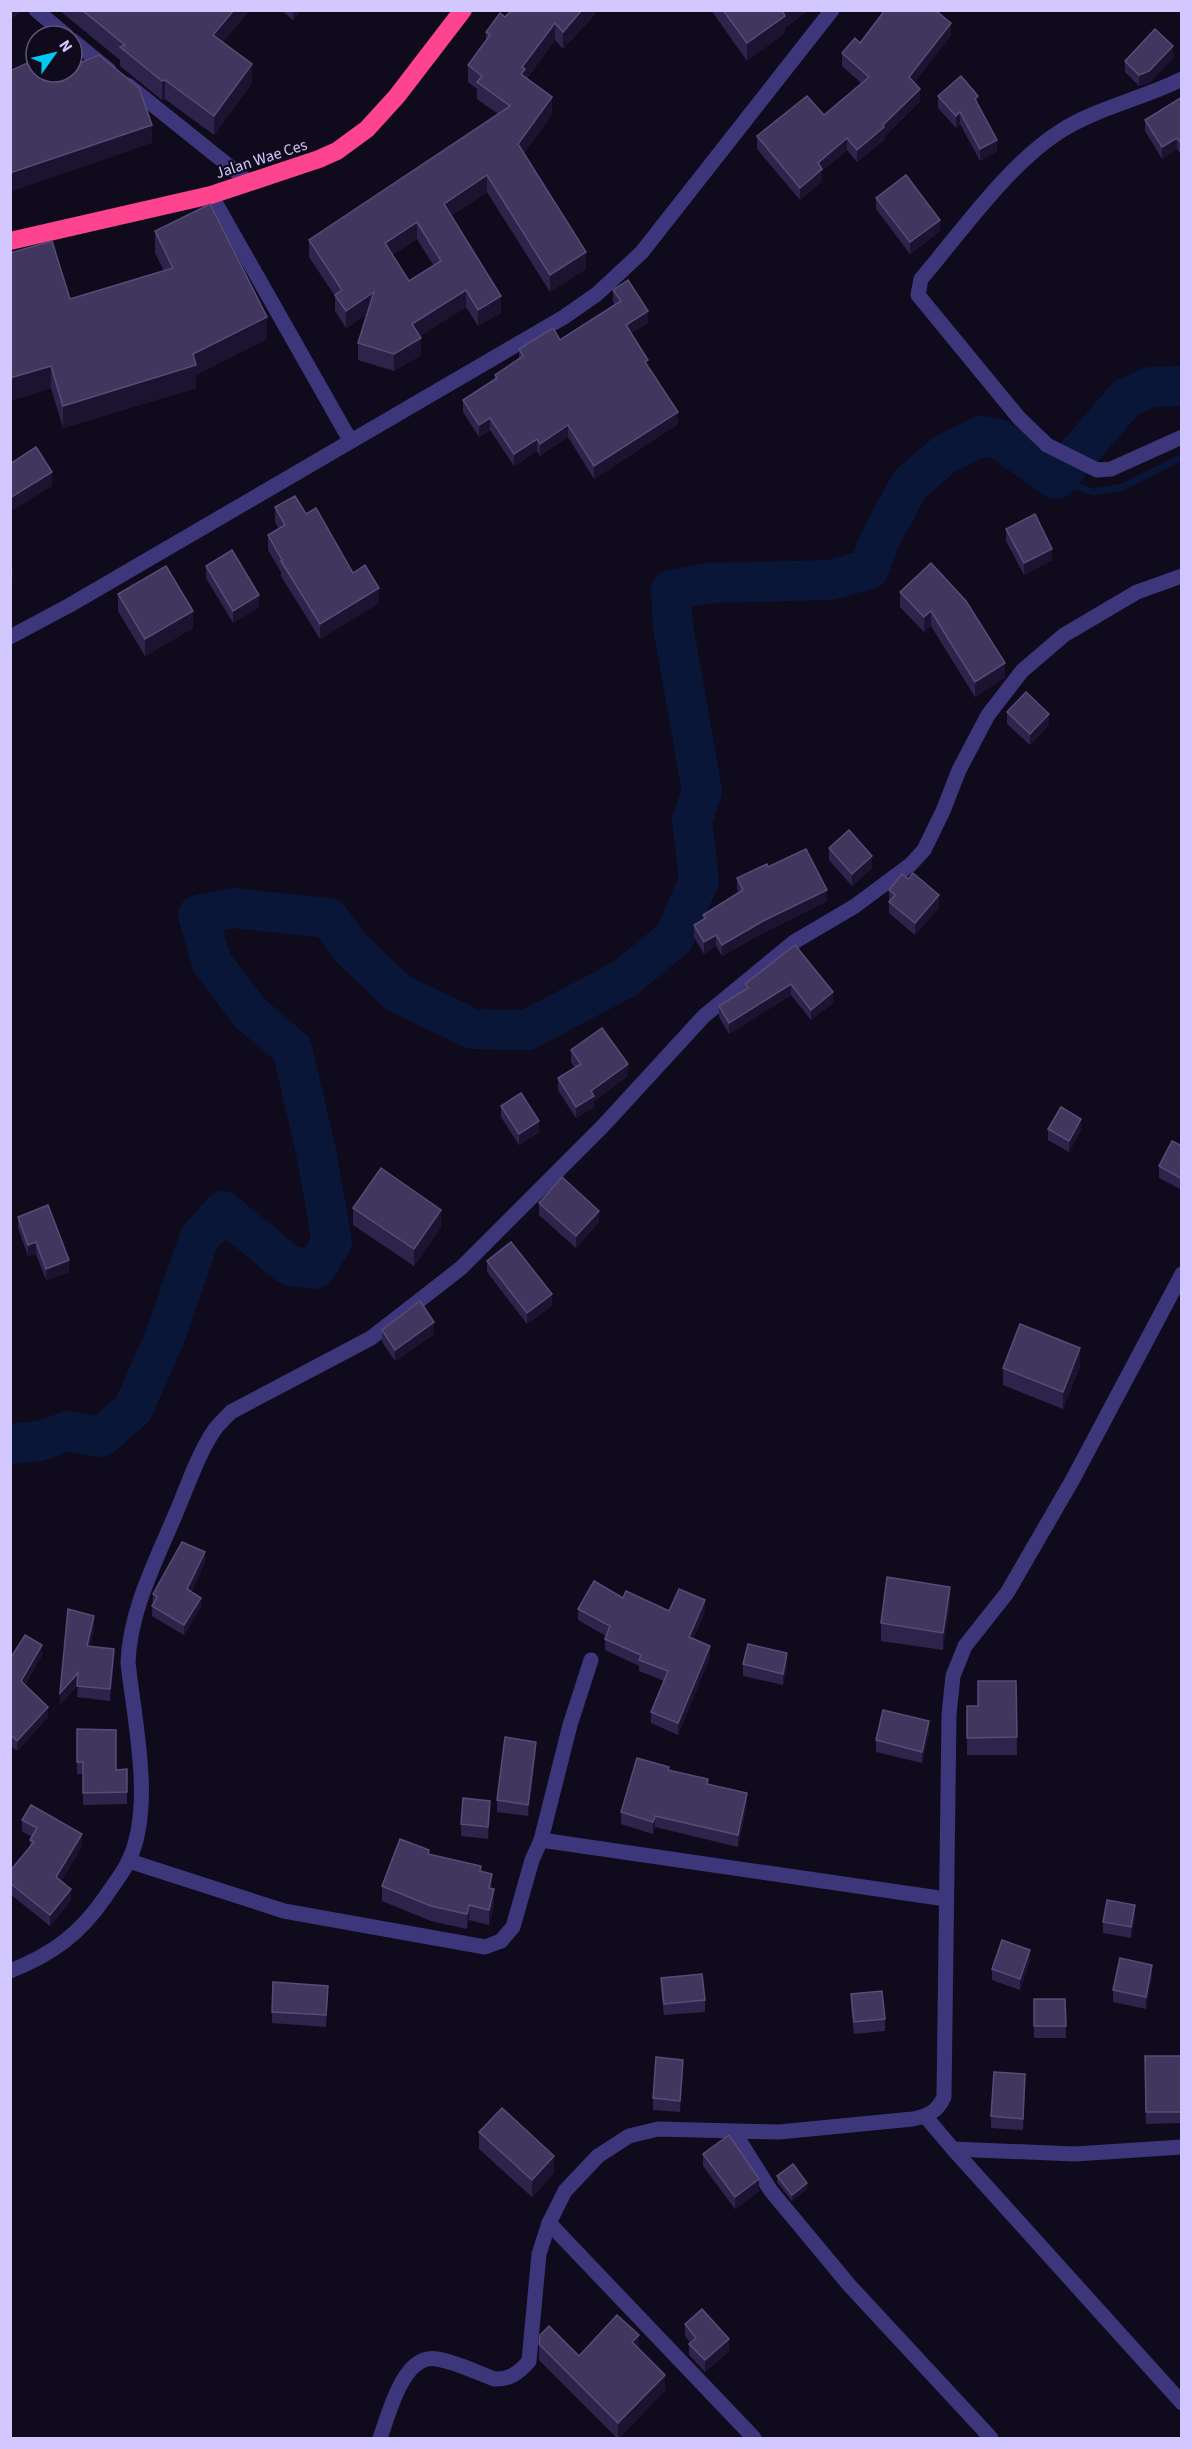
<svg xmlns="http://www.w3.org/2000/svg" width="1192" height="2449" font-family="'Source Sans 3',sans-serif">
	<style>
		.lines { fill: none; stroke-linecap: round; stroke-linejoin: round }
		.stream { stroke: #091638; stroke-width: 7 }
		.river { stroke: #091638; stroke-width: 40 }
		.street { stroke: #3e367b; stroke-width: 15 }
		.highway { stroke: #fe438f; stroke-width: 18 }
		.wall { fill: #2e244b; fill-rule: evenodd }
		.shaded-wall { fill: #1b1330 }
		.building { fill: #40365e; stroke: #574c77; stroke-width: 1.5; fill-rule: evenodd }
		.labels { text-anchor: middle; stroke-width: 4.5; stroke-linejoin: round; paint-order: stroke }
		.street-label { font-size: 16px; fill: #d2c7ff; stroke: #100b1c }
	</style>
	<rect width="100%" height="100%" fill="#100b1c"/>
	<g class="lines">
		<!-- stream -->
		<polyline class="stream" points="1056,479 1093,492 1123,487 1182,457"/>
		<!-- river -->
		<polyline class="river" points="10,1444 40,1441 68,1431 101,1437 133,1409 163,1342 199,1239 223,1211 290,1266 315,1269 332,1242 316,1151 292,1049 250,1013 212,963 198,915 232,908 329,918 351,948 398,993 473,1029 527,1030 624,979 674,938 699,880 692,821 702,791 673,626 671,590 709,583 831,580 869,569 879,541 910,484 945,454 982,436 999,439 1056,479 1127,397 1151,387 1182,386"/>
		<!-- street -->
		<g class="street">
			<polyline points="36,10 67,36"/>
			<polyline points="72,40 109,70"/>
			<path d="M1182,79C1142,99 1096,108 1059,132C1007,166 962,231 921,279L918,295L1019,418L1047,445L1097,470L1111,469L1182,437"/>
			<polyline points="128,85 249,182"/>
			<polyline points="211,195 350,440"/>
			<polyline points="10,637 70,605 564,317 597,294 642,252 832,10"/>
			<polyline points="541,1840 570,1725 591,1660"/>
			<polyline points="129,1861 284,1911 485,1947 501,1941 513,1927 532,1860 541,1840 946,1899"/>
			<path d="M10,1971C53,1954 80,1934 106,1896C113,1885 123,1873 128,1862C155,1808 134,1721 128,1662C130,1610 156,1561 176,1513C188,1485 198,1454 215,1429C220,1423 226,1417 231,1412L371,1338L461,1268L602,1127L704,1016L794,942L855,906L910,865L924,850L943,811L959,770L988,715L1022,671L1064,635L1137,592L1182,576"/>
			<polyline points="925,2116 953,2149 1075,2154 1182,2147"/>
			<polyline points="734,2132 771,2191 850,2286 991,2438"/>
			<polyline points="953,2149 1182,2403"/>
			<polyline points="549,2223 754,2438"/>
			<path d="M380,2438C389,2414 403,2353 437,2359C456,2362 476,2372 494,2379C509,2380 519,2373 529,2361L539,2254L549,2223L565,2191L598,2156L629,2136L658,2129L779,2132L913,2119C928,2116 937,2112 944,2097L949,1715L953,1676L965,1646L1007,1593L1073,1479L1182,1274"/>
		</g>
		<!-- highway -->
		<polyline class="highway" points="10,241 211,195 319,159 337,151 367,129 397,96 463,10"/>
	</g>
	<!-- wall -->
	<g class="wall">
		<polygon points="59,10 250,10 223,42 252,83 214,135 165,99 162,100 120,66 120,60"/>
		<polygon points="281,10 301,10 293,20"/>
		<path d="M596,10V13L563,49L555,40L527,78L552,114L524,153L586,269L550,292L487,192L451,216L501,313L478,326L466,307L420,336L421,355L394,371L358,360V343L367,314L346,328L335,311V296L309,257V240L498,114L477,99V89L468,82V65L486,40V32L505,17ZM417,239L434,266L409,281L392,255Z"/>
		<polygon points="711,10 808,10 785,28 785,33 747,61"/>
		<polygon points="951,35 914,83 920,101 884,137 884,140 857,162 847,150 822,171 822,181 800,200 757,149 757,136 824,115 862,84 842,66 842,53 860,43"/>
		<polygon points="1173,58 1149,83 1139,86 1125,72 1125,61"/>
		<polygon points="938,96 978,106 997,151 980,161 960,124 956,128 938,108"/>
		<polygon points="1182,97 1182,156 1177,149 1162,159 1145,131 1145,120"/>
		<polygon points="876,198 940,231 910,254 876,209"/>
		<polygon points="155,231 267,339 196,375 196,388 63,428 51,388 10,401 10,253 70,299 164,271 155,253"/>
		<polygon points="613,290 648,323 631,333 678,424 594,479 568,437 540,456 537,451 514,466 490,430 479,437 463,412 463,400 495,380 495,375 519,359 519,349 560,340 615,305 613,302"/>
		<polygon points="275,507 306,514 379,603 320,639 281,576 281,572 268,550 268,535 279,529 275,522"/>
		<polygon points="1006,529 1052,560 1024,575 1006,541"/>
		<polygon points="931,563 1005,677 975,697 931,626 924,632 900,607 900,592"/>
		<polygon points="206,566 259,607 233,623 206,578"/>
		<polygon points="118,594 193,628 145,656 118,611"/>
		<polygon points="1007,712 1049,725 1030,745 1007,724"/>
		<polygon points="829,848 872,868 852,886 829,860"/>
		<polygon points="768,867 827,901 763,933 722,956 716,946 704,954 694,937 694,925 703,920 703,915 739,893 737,889 737,878"/>
		<polygon points="908,879 939,907 915,935 889,913 889,890"/>
		<polygon points="795,945 833,1003 811,1020 791,995 729,1034 719,1017 719,1006 745,990 745,984"/>
		<polygon points="571,1050 628,1076 594,1101 594,1107 576,1118 558,1090 558,1078 575,1068 571,1062"/>
		<polygon points="501,1106 539,1132 519,1145 501,1117"/>
		<polygon points="1048,1129 1081,1130 1069,1152 1048,1140"/>
		<polygon points="1182,1146 1182,1190 1159,1178 1159,1166"/>
		<polygon points="539,1203 599,1222 576,1248 539,1215"/>
		<polygon points="353,1208 441,1227 414,1266 353,1225"/>
		<polygon points="18,1217 69,1272 46,1280 36,1254 28,1256 18,1228"/>
		<polygon points="487,1261 552,1306 527,1324 487,1272"/>
		<polygon points="382,1330 434,1334 395,1361 382,1342"/>
		<polygon points="1080,1366 1063,1409 1003,1385 1003,1368"/>
		<polygon points="205,1562 191,1592 201,1607 184,1635 152,1616 153,1594"/>
		<polygon points="623,1598 669,1611 705,1612 693,1639 710,1657 678,1735 651,1723 651,1712 664,1681 639,1671 639,1666 605,1650 605,1639 606,1636 578,1620 578,1609"/>
		<polygon points="950,1604 943,1650 881,1641 881,1623"/>
		<polygon points="94,1628 90,1646 114,1660 110,1701 77,1697 78,1685 60,1705"/>
		<polygon points="42,1655 25,1685 48,1717 17,1751 10,1745 10,1659"/>
		<polygon points="743,1664 787,1665 783,1685 743,1676"/>
		<polygon points="1016,1681 1017,1755 967,1755 967,1706 978,1706"/>
		<polygon points="77,1729 116,1770 127,1769 127,1804 83,1805 83,1774 77,1774"/>
		<polygon points="929,1732 922,1763 876,1752 876,1740"/>
		<polygon points="536,1754 528,1816 497,1812 497,1800"/>
		<polygon points="669,1770 708,1784 747,1804 738,1847 655,1827 653,1834 621,1824 621,1812"/>
		<polygon points="490,1812 488,1839 461,1836 461,1824"/>
		<polygon points="22,1820 82,1846 61,1881 71,1900 50,1926 10,1894 10,1871 30,1846 30,1840 32,1837 22,1831"/>
		<polygon points="429,1854 481,1872 492,1889 494,1904 489,1925 469,1920 467,1929 431,1921 382,1901 382,1886"/>
		<polygon points="1135,1916 1131,1938 1103,1933 1103,1922"/>
		<polygon points="1030,1961 1020,1990 992,1980 992,1969"/>
		<polygon points="1152,1976 1146,2009 1113,2002 1113,1990"/>
		<polygon points="661,1978 705,2000 705,2012 664,2015 661,1989"/>
		<polygon points="851,1994 885,2019 885,2031 854,2034 851,2006"/>
		<polygon points="328,1997 326,2027 272,2023 272,2012"/>
		<polygon points="1034,1999 1065,1999 1066,2038 1034,2038"/>
		<polygon points="1145,2056 1182,2056 1182,2123 1146,2124"/>
		<polygon points="683,2071 680,2112 653,2110 653,2098"/>
		<polygon points="1025,2086 1023,2130 991,2128 991,2116"/>
		<polygon points="479,2132 554,2173 532,2197 479,2149"/>
		<polygon points="703,2154 759,2191 735,2209 703,2166"/>
		<polygon points="777,2176 807,2189 792,2201 777,2182"/>
		<polygon points="685,2324 729,2351 705,2372 689,2355 689,2344 690,2342 685,2336"/>
		<polygon points="539,2344 579,2356 639,2348 665,2390 618,2439 539,2360"/>
	</g>
	<!-- shaded-wall -->
	<g class="shaded-wall">
		<polygon points="10,10 24,10 10,20"/>
		<polygon points="234,10 250,10 213,54 213,35"/>
		<polygon points="293,10 301,10 293,20"/>
		<polygon points="582,10 596,10 596,13 563,49 563,32"/>
		<polygon points="785,10 808,10 785,28 785,33 747,61 747,43"/>
		<polygon points="555,23 555,40 525,80 521,91 522,67"/>
		<polygon points="951,23 951,35 909,90 909,77"/>
		<polygon points="1173,46 1173,58 1149,83 1139,86 1139,75"/>
		<polygon points="252,64 252,83 214,135 214,116"/>
		<polygon points="165,80 165,99 162,100 162,81"/>
		<polygon points="920,89 920,101 884,137 884,140 857,162 857,150 883,125"/>
		<polygon points="978,96 978,107 975,99"/>
		<polygon points="552,97 552,114 518,161 518,144"/>
		<polygon points="960,112 960,124 956,128 956,116"/>
		<polygon points="152,125 152,143 10,192 10,173"/>
		<polygon points="847,138 847,150 822,171 822,181 800,200 800,188 818,163"/>
		<polygon points="1177,138 1177,149 1162,159 1162,147"/>
		<polygon points="997,140 997,151 980,161 980,149"/>
		<polygon points="487,175 487,192 444,221 444,204"/>
		<polygon points="940,220 940,231 910,254 910,242"/>
		<polygon points="417,222 417,239 385,260 385,243"/>
		<polygon points="586,252 586,269 550,292 550,275"/>
		<polygon points="466,290 466,307 412,341 412,324"/>
		<polygon points="374,292 374,309 346,328 346,311"/>
		<polygon points="501,296 501,313 478,326 478,310"/>
		<polygon points="648,311 648,323 626,337 626,325"/>
		<polygon points="267,317 267,339 196,375 196,388 63,428 63,406 193,354"/>
		<polygon points="421,338 421,355 394,371 394,354"/>
		<polygon points="51,366 51,388 10,401 10,378"/>
		<polygon points="678,412 678,424 594,479 594,466"/>
		<polygon points="490,418 490,430 479,437 479,425"/>
		<polygon points="568,425 568,437 540,456 540,444"/>
		<polygon points="537,439 537,451 514,466 514,454"/>
		<polygon points="52,472 52,486 10,512 10,498"/>
		<polygon points="1052,549 1052,560 1024,575 1024,563"/>
		<polygon points="13,568 13,582 10,584 10,570"/>
		<polygon points="379,588 379,603 320,639 320,624"/>
		<polygon points="259,595 259,607 233,623 233,611"/>
		<polygon points="193,611 193,628 145,656 145,639"/>
		<polygon points="931,611 931,626 924,632 924,617"/>
		<polygon points="1005,663 1005,677 975,697 975,682"/>
		<polygon points="1049,714 1049,725 1030,745 1030,734"/>
		<polygon points="872,856 872,868 852,886 852,874"/>
		<polygon points="827,890 827,901 763,933 722,956 722,945 763,921"/>
		<polygon points="939,895 939,907 915,935 915,923"/>
		<polygon points="716,935 716,946 704,954 704,942"/>
		<polygon points="791,984 791,995 729,1034 729,1023"/>
		<polygon points="833,992 833,1003 811,1020 811,1010"/>
		<polygon points="628,1064 628,1076 594,1101 594,1107 576,1118 576,1107 591,1091"/>
		<polygon points="1081,1119 1081,1130 1069,1152 1069,1141"/>
		<polygon points="539,1121 539,1132 519,1145 519,1134"/>
		<polygon points="441,1210 441,1227 414,1266 414,1249"/>
		<polygon points="599,1211 599,1222 576,1248 576,1236"/>
		<polygon points="36,1242 36,1254 28,1256 28,1245"/>
		<polygon points="69,1260 69,1272 46,1280 46,1269"/>
		<polygon points="552,1294 552,1306 527,1324 527,1313"/>
		<polygon points="434,1322 434,1334 395,1361 395,1350"/>
		<polygon points="1080,1348 1080,1366 1063,1409 1063,1392"/>
		<polygon points="205,1552 205,1562 187,1599 187,1589"/>
		<polygon points="950,1587 950,1604 943,1650 943,1633"/>
		<polygon points="201,1598 201,1607 184,1635 184,1625"/>
		<polygon points="705,1600 705,1612 689,1648 689,1637"/>
		<polygon points="94,1616 94,1628 87,1657 87,1646"/>
		<polygon points="42,1645 42,1655 21,1691 21,1681"/>
		<polygon points="710,1646 710,1657 678,1735 678,1723"/>
		<polygon points="114,1649 114,1660 110,1701 110,1689"/>
		<polygon points="787,1653 787,1665 783,1685 783,1674"/>
		<polygon points="78,1673 78,1685 60,1705 60,1693"/>
		<polygon points="48,1707 48,1717 17,1751 17,1741"/>
		<polygon points="929,1721 929,1732 922,1763 922,1752"/>
		<polygon points="536,1742 536,1754 528,1816 528,1805"/>
		<polygon points="747,1793 747,1804 738,1847 738,1835"/>
		<polygon points="490,1801 490,1812 488,1839 488,1827"/>
		<polygon points="655,1816 655,1827 653,1834 653,1822"/>
		<polygon points="82,1834 82,1846 56,1889 56,1877"/>
		<polygon points="492,1874 492,1889 489,1888"/>
		<polygon points="71,1889 71,1900 50,1926 50,1915"/>
		<polygon points="494,1889 494,1904 489,1925 489,1910"/>
		<polygon points="469,1905 469,1920 467,1929 467,1914"/>
		<polygon points="1135,1905 1135,1916 1131,1938 1131,1927"/>
		<polygon points="1030,1950 1030,1961 1020,1990 1020,1979"/>
		<polygon points="1152,1965 1152,1976 1146,2009 1146,1997"/>
		<polygon points="683,2060 683,2071 680,2112 680,2101"/>
		<polygon points="554,2156 554,2173 532,2197 532,2180"/>
		<polygon points="759,2179 759,2191 735,2209 735,2197"/>
		<polygon points="807,2183 807,2189 792,2201 792,2195"/>
		<polygon points="639,2335 639,2350 632,2342"/>
		<polygon points="729,2339 729,2351 705,2372 705,2360"/>
		<polygon points="665,2375 665,2390 618,2439 618,2423"/>
	</g>
	<!-- building -->
	<g class="building">
		<polygon points="82,10 234,10 213,35 252,64 214,116 165,80 162,81 120,47 125,45"/>
		<path d="M512,10H582L563,32L555,23L522,67L525,69L521,74L552,97L518,144L586,252L550,275L487,175L444,204L501,296L478,310L466,290L412,324L421,338L394,354L358,343L374,292L346,311L335,295L342,290L309,240L510,106L477,82L482,76L468,65L490,35L486,32L500,13L505,17ZM417,222L441,261L409,281L385,243Z"/>
		<polygon points="723,10 785,10 783,12 785,16 747,43"/>
		<polygon points="885,10 935,10 951,23 909,77 920,89 883,125 884,127 857,150 847,138 818,163 822,169 800,188 757,136 807,96 824,115 869,77 842,53 855,38 860,43"/>
		<polygon points="1155,29 1173,46 1149,71 1139,75 1125,61"/>
		<polygon points="99,55 139,88 152,125 10,173 10,71 34,60 36,64 36,72 40,72 43,77 56,72 72,72 72,66"/>
		<polygon points="961,76 978,96 975,99 997,140 980,149 960,112 956,116 938,96"/>
		<polygon points="1182,97 1182,144 1177,138 1162,147 1145,120"/>
		<polygon points="906,175 940,220 910,242 876,198"/>
		<polygon points="210,204 267,317 193,354 196,365 63,406 51,366 10,378 10,253 52,241 70,299 173,268 155,231"/>
		<polygon points="628,280 648,311 626,325 648,360 645,362 678,412 594,466 568,425 540,444 537,439 514,454 490,418 479,425 463,400 497,378 495,375 523,356 519,349 553,328 560,340 621,301 613,290"/>
		<polygon points="36,447 52,472 10,498 10,464"/>
		<polygon points="295,496 306,514 316,508 353,573 365,565 379,588 320,624 281,561 282,560 268,535 285,525 275,507"/>
		<polygon points="1035,514 1052,549 1024,563 1006,529"/>
		<polygon points="232,550 259,595 233,611 206,566"/>
		<polygon points="931,563 966,601 1005,663 975,682 931,611 924,617 900,592"/>
		<polygon points="166,566 193,611 145,639 118,594"/>
		<polygon points="1026,692 1049,714 1030,734 1007,712"/>
		<polygon points="849,830 872,856 852,874 829,848"/>
		<polygon points="806,849 827,890 763,921 722,945 716,935 704,942 694,925 706,918 703,915 743,890 737,878 767,864 768,867"/>
		<polygon points="913,873 939,895 915,923 889,902 895,895 889,890 902,874 908,879"/>
		<polygon points="795,945 833,992 811,1010 791,984 729,1023 719,1006 748,988 745,984"/>
		<polygon points="602,1028 628,1064 591,1091 594,1096 576,1107 558,1078 581,1064 571,1050"/>
		<polygon points="521,1093 539,1121 519,1134 501,1106"/>
		<polygon points="1061,1107 1081,1119 1069,1141 1048,1129"/>
		<polygon points="1172,1141 1182,1146 1182,1179 1159,1166"/>
		<polygon points="381,1168 441,1210 414,1249 353,1208"/>
		<polygon points="562,1177 599,1211 576,1236 539,1203"/>
		<polygon points="48,1205 69,1260 46,1269 36,1242 28,1245 18,1217"/>
		<polygon points="511,1242 552,1294 527,1313 487,1261"/>
		<polygon points="420,1301 434,1322 395,1350 382,1330"/>
		<polygon points="1020,1324 1080,1348 1063,1392 1003,1368"/>
		<polygon points="182,1542 205,1552 187,1589 201,1598 184,1625 152,1606 157,1597 153,1594"/>
		<polygon points="887,1577 950,1587 943,1633 881,1623"/>
		<polygon points="594,1581 623,1598 626,1591 669,1611 679,1589 705,1600 689,1637 710,1646 678,1723 651,1712 668,1671 639,1660 641,1655 605,1639 610,1626 578,1609"/>
		<polygon points="68,1609 94,1616 87,1646 114,1649 110,1689 77,1686 78,1673 60,1693"/>
		<polygon points="25,1635 42,1645 21,1681 48,1707 17,1741 10,1734 10,1659"/>
		<polygon points="748,1644 787,1653 783,1674 743,1664"/>
		<polygon points="978,1681 1016,1681 1017,1737 967,1738 967,1706 978,1706"/>
		<polygon points="883,1710 929,1721 922,1752 876,1740"/>
		<polygon points="77,1729 116,1730 116,1770 127,1769 127,1792 83,1793 83,1762 77,1762"/>
		<polygon points="505,1737 536,1742 528,1805 497,1800"/>
		<polygon points="637,1758 669,1767 668,1770 708,1779 707,1784 747,1793 738,1835 655,1816 653,1822 621,1812"/>
		<polygon points="463,1798 490,1801 488,1827 461,1824"/>
		<polygon points="31,1805 82,1834 56,1877 71,1889 50,1915 10,1883 10,1871 34,1842 30,1840 37,1828 22,1820"/>
		<polygon points="400,1839 429,1850 428,1854 481,1866 480,1871 492,1874 489,1888 494,1889 489,1910 469,1905 467,1914 431,1906 382,1886"/>
		<polygon points="1107,1900 1135,1905 1131,1927 1103,1922"/>
		<polygon points="1002,1940 1030,1950 1020,1979 992,1969"/>
		<polygon points="1120,1958 1152,1965 1146,1997 1113,1990"/>
		<polygon points="702,1974 705,2000 664,2004 661,1978"/>
		<polygon points="273,1982 328,1986 326,2015 272,2012"/>
		<polygon points="882,1991 885,2019 854,2022 851,1994"/>
		<polygon points="1034,1999 1065,1999 1066,2026 1034,2026"/>
		<polygon points="1145,2056 1182,2056 1182,2112 1146,2112"/>
		<polygon points="656,2057 683,2060 680,2101 653,2098"/>
		<polygon points="994,2072 1025,2074 1023,2119 991,2116"/>
		<polygon points="502,2108 554,2156 532,2180 479,2132"/>
		<polygon points="729,2135 759,2179 735,2197 703,2154"/>
		<polygon points="793,2164 807,2183 792,2195 777,2176"/>
		<polygon points="702,2309 729,2339 705,2360 689,2344 696,2338 685,2324"/>
		<polygon points="617,2315 639,2335 632,2342 665,2375 618,2423 539,2344 540,2335 549,2326 579,2356"/>
	</g>
	<g class="labels">
		<!-- street labels -->
		<g class="street-label">
			<text transform="translate(261 158) rotate(-18)" y="6">Jalan Wae Ces</text>
		</g>
	</g>
	<!-- border -->
	<rect width="1192" height="2449" fill="none" stroke="#d2c7ff" stroke-width="24"/>
	<!-- north arrow -->
	<g transform="translate(54 54) rotate(56)"><circle r="28" fill="#100b1c" stroke="#5e5677" stroke-width="1.5"/>
	<path d="M0-4.5L10 22L0 15L-10 22Z" fill="#02c7f0"/>
	<text y="-9" font-size="16" font-weight="bold" text-anchor="middle" fill="#d2c7ff">N</text>
	</g>
</svg>
